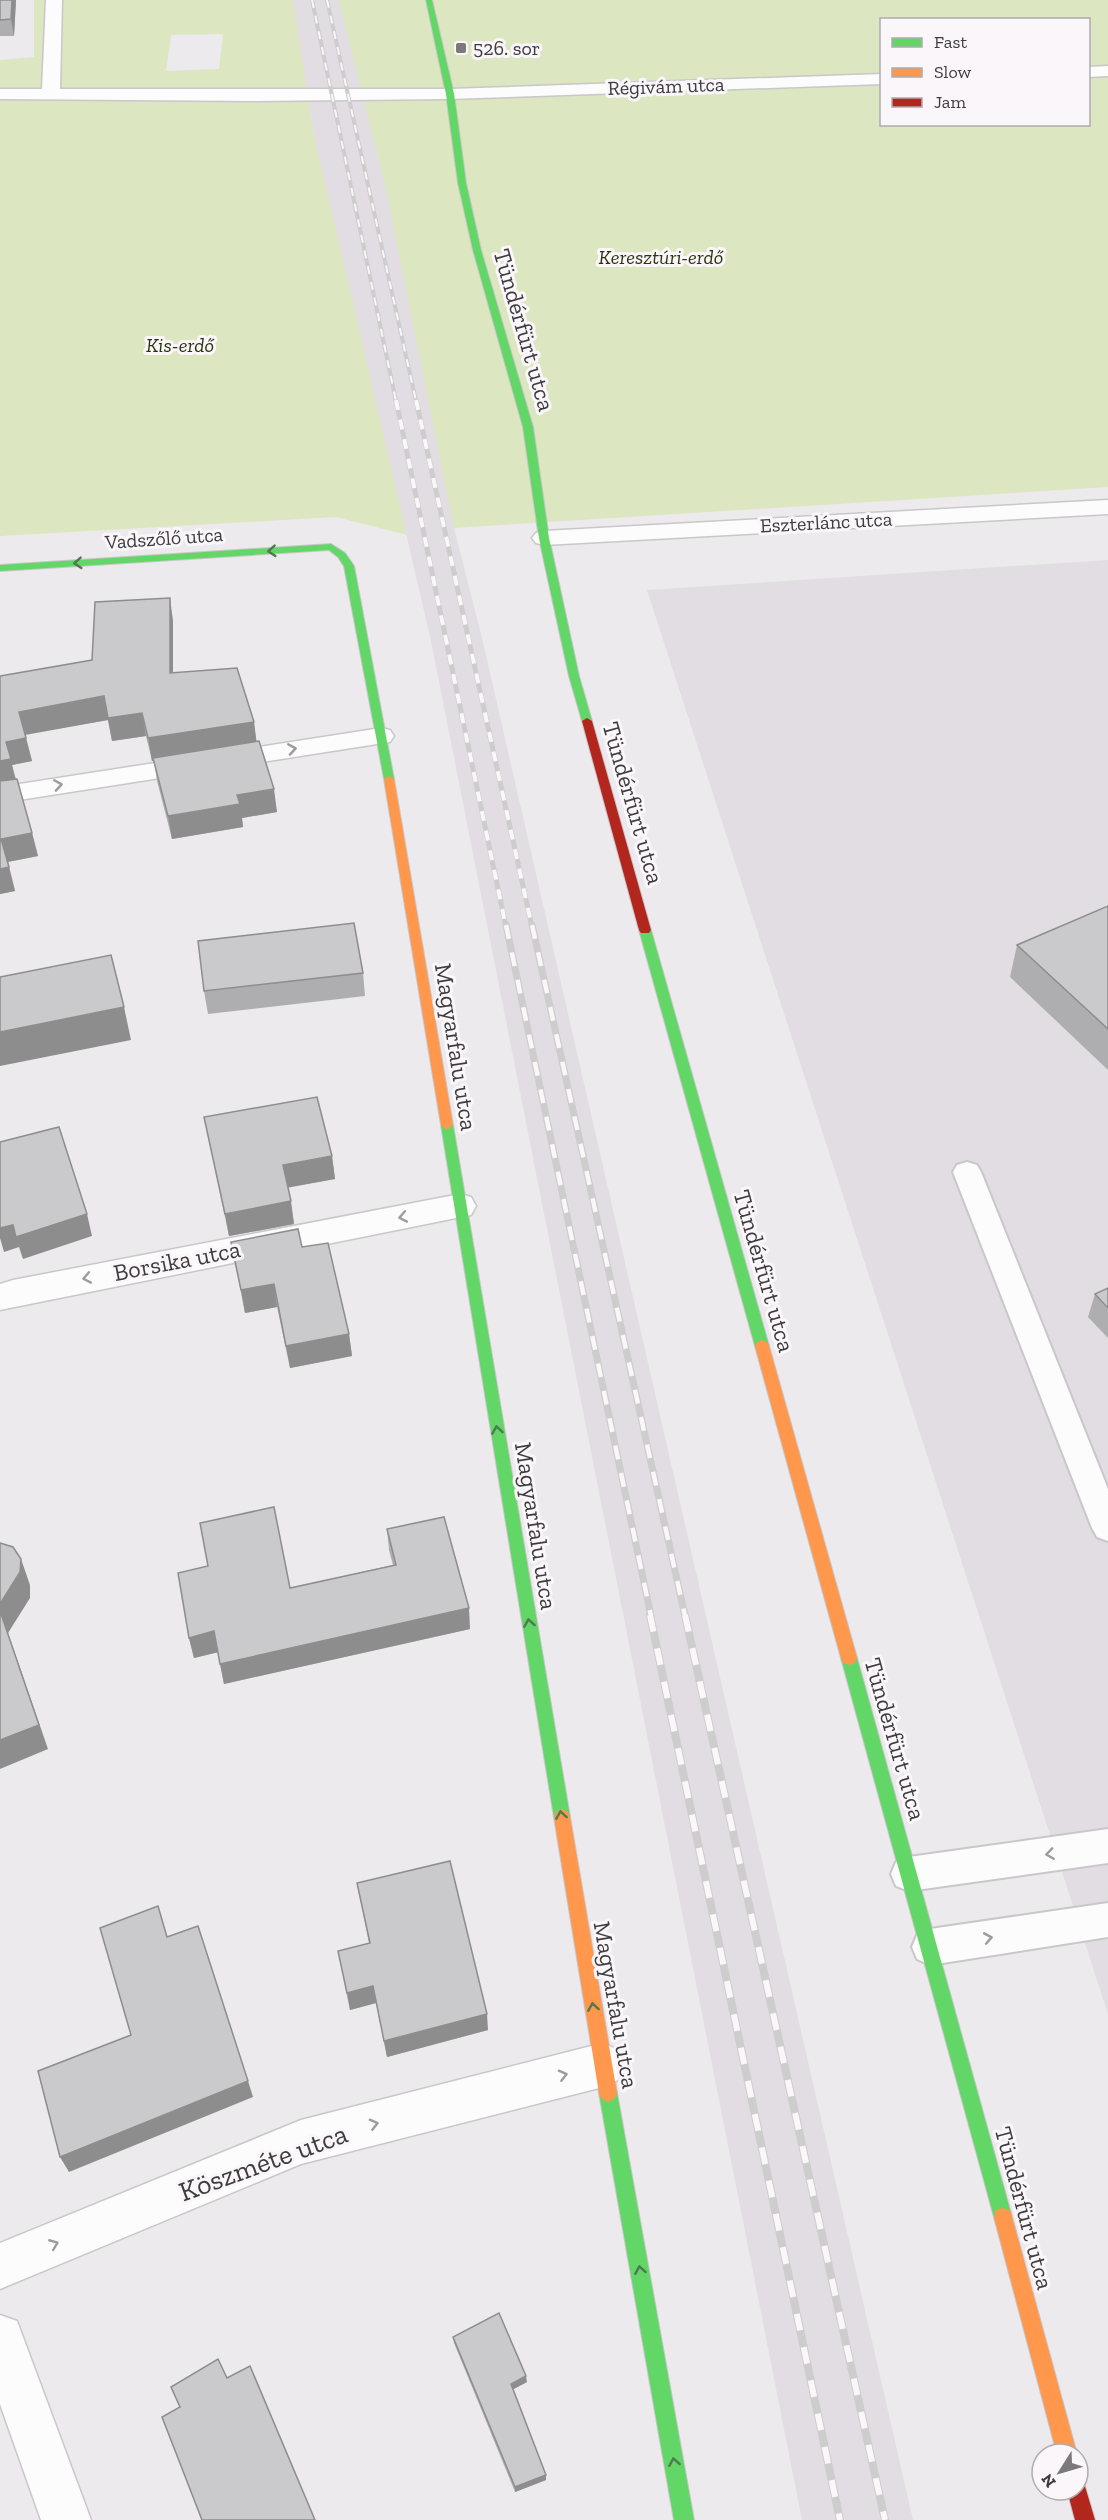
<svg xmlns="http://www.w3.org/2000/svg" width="1108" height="2520" font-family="'Zilla Slab',serif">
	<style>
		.built { fill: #e2dce3 }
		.green { fill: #dce6c0; fill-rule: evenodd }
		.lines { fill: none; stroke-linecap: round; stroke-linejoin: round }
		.lane-casing { stroke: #c9c7c9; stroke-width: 4 }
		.street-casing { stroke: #c9c7c9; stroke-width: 3 }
		.fast-casing { stroke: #c9c7c9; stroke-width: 2 }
		.slow-casing { stroke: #c9c7c9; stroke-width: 2 }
		.jam-casing { stroke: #c9c7c9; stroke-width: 2 }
		.lane { fill: #fcfcfc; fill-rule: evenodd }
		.street { fill: #fcfcfc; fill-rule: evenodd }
		.fast { fill: #63d668; fill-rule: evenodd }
		.slow { fill: #ff974d; fill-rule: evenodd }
		.jam { fill: #b3261e; fill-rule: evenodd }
		.rail-far3-casing { stroke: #cdcdcd; stroke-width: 4 }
		.rail-far2-casing { stroke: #cdcdcd; stroke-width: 5 }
		.rail-far1-casing { stroke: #cdcdcd; stroke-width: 7 }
		.rail-casing { stroke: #cdcdcd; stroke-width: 8 }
		.rail-far3 { stroke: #faf6fa; stroke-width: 2; stroke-dasharray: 8; stroke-linecap: butt }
		.rail-far2 { stroke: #faf6fa; stroke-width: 4; stroke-dasharray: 10; stroke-linecap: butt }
		.rail-far1 { stroke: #faf6fa; stroke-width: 4.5; stroke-dasharray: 14; stroke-linecap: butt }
		.rail { stroke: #faf6fa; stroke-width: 6; stroke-dasharray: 17; stroke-linecap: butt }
		.wall { fill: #aeadaf }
		.shaded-wall { fill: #8d8d8e }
		.building { fill: #cac9cb; stroke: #8d8d8e; stroke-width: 1.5 }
		.oneway { stroke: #4d7a4f }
		.oneway2 { stroke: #9d9c9d }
		.poi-dot { fill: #7b797b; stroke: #faf6fa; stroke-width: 2 }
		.labels { text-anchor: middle; stroke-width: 6; stroke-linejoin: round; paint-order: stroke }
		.far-poi-label { font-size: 20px; fill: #3e3c3e; stroke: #faf6fa; text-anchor: start }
		.far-street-label { font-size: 20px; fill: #3e3c3e; stroke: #faf6fa }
		.far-park-label { font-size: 20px; font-style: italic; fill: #2b350c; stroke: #faf6fa }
		.street-label { font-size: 24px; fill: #3e3c3e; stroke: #faf6fa }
		.near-street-label { font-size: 28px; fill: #3e3c3e; stroke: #faf6fa }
	</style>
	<rect width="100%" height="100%" fill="#eceaec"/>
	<!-- built -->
	<g class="built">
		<polygon points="293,0 339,0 385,185 454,528 482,638 913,2520 802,2520 431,641 314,136"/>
		<polygon points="1108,560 1108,2014 647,590"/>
	</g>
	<!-- green -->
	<g class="green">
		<path d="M34,0H293L314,136L407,535L336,517L0,536V60L34,57ZM223,34L219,69L166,71L171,35Z"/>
		<path d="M339,0H1108V487L454,528L385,185ZM882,20H1088V124H882Z"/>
	</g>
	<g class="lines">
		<defs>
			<g id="lane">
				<polygon points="967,1162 977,1165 981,1172 1108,1489 1108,1541 1097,1537 1092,1528 953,1172 957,1165"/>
				<polygon points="1108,1829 1108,1863 909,1891 896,1886 891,1874 896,1862 909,1857"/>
				<polygon points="1108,1903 1108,1937 930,1965 917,1959 912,1947 917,1935 930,1929"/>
			</g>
			<g id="street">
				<polygon points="46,0 62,0 60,89 450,89 882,74 882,84 450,99 254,101 0,99 0,89 42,89"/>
				<polygon points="1108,66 1108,76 1088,77 1088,67"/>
				<polygon points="1108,500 1108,514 544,545 536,543 532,538 536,533 544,531"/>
				<polygon points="381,728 390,730 394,736 390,742 0,803 0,787"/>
				<polygon points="460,1194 471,1197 476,1206 471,1215 0,1310 0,1284 13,1280"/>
				<polygon points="603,2043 618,2050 625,2065 618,2080 603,2087 301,2164 0,2289 0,2243 301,2120"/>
				<polygon points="0,2315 17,2321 91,2520 41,2520 0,2404"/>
			</g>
			<g id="fast">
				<polygon points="426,0 432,0 454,94 466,183 481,250 533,427 549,538 579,676 592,721 587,724 582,721 569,676 539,538 523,427 473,250 458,183 446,94"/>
				<polygon points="331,544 345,553 354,566 394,779 389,782 384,779 344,566 338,557 329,550 0,571 0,565"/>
				<polygon points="645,926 651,930 769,1346 767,1350 757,1350 755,1346 639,930"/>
				<polygon points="447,1120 453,1125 570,1817 568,1822 562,1825 556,1822 554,1817 441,1125"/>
				<polygon points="849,1651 855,1653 857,1658 1012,2217 1010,2224 1003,2226 996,2224 994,2217 841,1658 843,1653"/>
				<polygon points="608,2084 614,2087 617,2093 694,2520 674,2520 599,2093 602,2087"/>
			</g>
			<g id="slow">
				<polygon points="389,776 394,779 453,1125 447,1130 441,1125 384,779"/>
				<polygon points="762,1340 767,1342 769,1346 857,1658 855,1663 849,1665 843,1663 841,1658 755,1346 757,1342"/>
				<polygon points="562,1809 568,1812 570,1817 617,2093 614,2099 608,2102 602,2099 599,2093 554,1817 556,1812"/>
				<polygon points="1003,2208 1010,2210 1012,2217 1077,2454 1057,2454 994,2217 996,2210"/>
			</g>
			<g id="jam">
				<polygon points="587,718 592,721 651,930 649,933 641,933 639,930 582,721"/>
				<polygon points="1078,2480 1084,2483 1095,2520 1075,2520 1067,2490 1078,2490"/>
			</g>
		</defs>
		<!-- lane casing -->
		<use href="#lane" class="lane-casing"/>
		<!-- street casing -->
		<use href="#street" class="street-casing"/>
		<!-- fast casing -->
		<use href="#fast" class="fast-casing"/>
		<!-- slow casing -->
		<use href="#slow" class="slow-casing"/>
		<!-- jam casing -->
		<use href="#jam" class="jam-casing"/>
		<!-- lane -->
		<use href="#lane" class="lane"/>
		<!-- street -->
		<use href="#street" class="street"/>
		<!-- fast -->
		<use href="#fast" class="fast"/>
		<!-- slow -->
		<use href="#slow" class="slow"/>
		<!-- jam -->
		<use href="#jam" class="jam"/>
		<defs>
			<g id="rail-far3">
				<polyline points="312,0 396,401"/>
				<polyline points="327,0 416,401"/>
			</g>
			<g id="rail-far2">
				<polyline points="396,400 506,927"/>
				<polyline points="416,400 532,927"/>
			</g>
			<g id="rail-far1">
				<polyline points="506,925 651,1616"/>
				<polyline points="532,925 685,1616"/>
			</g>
			<g id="rail">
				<polyline points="650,1615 840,2520"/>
				<polyline points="685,1615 885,2520"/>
			</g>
		</defs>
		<!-- rail-far3 casing -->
		<use href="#rail-far3" class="rail-far3-casing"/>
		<!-- rail-far2 casing -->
		<use href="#rail-far2" class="rail-far2-casing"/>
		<!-- rail-far1 casing -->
		<use href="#rail-far1" class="rail-far1-casing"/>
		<!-- rail casing -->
		<use href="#rail" class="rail-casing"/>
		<!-- rail-far3 -->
		<use href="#rail-far3" class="rail-far3"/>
		<!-- rail-far2 -->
		<use href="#rail-far2" class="rail-far2"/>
		<!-- rail-far1 -->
		<use href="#rail-far1" class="rail-far1"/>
		<!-- rail -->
		<use href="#rail" class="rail"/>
	</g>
	<!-- wall -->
	<g class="wall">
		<polygon points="0,0 16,0 14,36 0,36"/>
		<polygon points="173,621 173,673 254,722 256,742 277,812 242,818 243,827 172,839 157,781 154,761 152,761 146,736 112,741 108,720 25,734 32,761 12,765 16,779 32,833 38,856 8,862 15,891 0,894 0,676 92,660"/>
		<polygon points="1108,906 1108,1070 1010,977 1017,945"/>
		<polygon points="363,973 365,996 208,1014 204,991"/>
		<polygon points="204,1117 332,1156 335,1179 288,1187 294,1224 229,1236"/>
		<polygon points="231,1242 302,1247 349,1334 352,1356 290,1368 277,1307 245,1313"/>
		<polygon points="1108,1288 1108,1338 1088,1317 1095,1294"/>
		<polygon points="387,1529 470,1629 224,1684 218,1652 194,1658 189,1638 290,1588 393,1565 389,1550"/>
		<polygon points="357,1883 488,2030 387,2057 376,2003 350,2010 338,1951 369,1943"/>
		<polygon points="453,2337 527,2382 513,2389 546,2475 546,2480 515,2492 454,2343"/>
	</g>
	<!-- shaded-wall -->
	<g class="shaded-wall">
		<polygon points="12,0 16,0 14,36 11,19"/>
		<polygon points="170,598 173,621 173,696 170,673"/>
		<polygon points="104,696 142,713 146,736 112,741 108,720 25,735 19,712"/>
		<polygon points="254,722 257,745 152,761 148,738"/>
		<polygon points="26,738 32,761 12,765 16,782 0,785 0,761 6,742"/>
		<polygon points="274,789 277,812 242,818 243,827 172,839 168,816 237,795"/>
		<polygon points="32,833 38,856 7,862 1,839"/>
		<polygon points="9,867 15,891 0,894 0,869"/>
		<polygon points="124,1007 131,1040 0,1066 0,1032"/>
		<polygon points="332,1156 335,1179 286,1188 283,1165"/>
		<polygon points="291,1201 294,1224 229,1236 225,1214"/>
		<polygon points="87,1214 92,1236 23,1259 19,1247 4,1252 0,1238 0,1228 13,1225"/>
		<polygon points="274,1284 277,1307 245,1313 241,1290"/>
		<polygon points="349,1334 352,1356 290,1368 286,1346"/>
		<polygon points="21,1559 30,1585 30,1598 8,1633 48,1749 0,1769 0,1604"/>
		<polygon points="469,1608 470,1629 224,1684 220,1664"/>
		<polygon points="214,1631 219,1652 194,1658 189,1638"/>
		<polygon points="373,1986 376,2003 350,2010 347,1993"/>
		<polygon points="487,2014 488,2030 387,2057 384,2041"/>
		<polygon points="248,2081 253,2097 69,2172 60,2157"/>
		<polygon points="526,2376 527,2382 512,2390 511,2384"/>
		<polygon points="546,2475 546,2480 515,2492 515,2487"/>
	</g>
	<!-- building -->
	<g class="building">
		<polygon points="0,0 12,0 11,19 0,20"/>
		<polygon points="170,598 170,673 237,668 254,722 148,738 142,713 108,718 104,696 19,712 26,738 6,742 11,759 0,761 0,676 92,660 95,602"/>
		<polygon points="259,741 274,789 237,795 240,804 168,816 153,758"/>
		<polygon points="17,779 32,833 1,839 9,867 0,869 0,781"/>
		<polygon points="1108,906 1108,1029 1017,945"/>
		<polygon points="354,923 363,973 204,991 198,941"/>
		<polygon points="111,955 124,1007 0,1032 0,977"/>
		<polygon points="317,1097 332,1156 283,1165 291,1201 225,1214 204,1117"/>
		<polygon points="59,1127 87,1214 16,1237 13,1225 0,1228 0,1142"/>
		<polygon points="298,1229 302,1247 328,1243 349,1334 286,1346 274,1284 241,1290 231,1242"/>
		<polygon points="1108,1288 1108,1308 1095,1294"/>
		<polygon points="274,1507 290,1588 396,1565 387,1529 444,1517 469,1608 220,1664 214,1631 189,1638 178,1573 208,1566 200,1523"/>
		<polygon points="0,1543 13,1547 21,1559 20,1572 0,1604"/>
		<polygon points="0,1611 39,1725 0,1740"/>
		<polygon points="450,1861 487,2014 384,2041 373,1986 347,1993 338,1951 370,1943 357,1883"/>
		<polygon points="158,1906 167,1937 198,1926 248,2081 60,2157 38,2071 131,2035 100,1928"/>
		<polygon points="499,2313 526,2376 511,2384 546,2475 515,2487 453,2337"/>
		<polygon points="218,2359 227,2378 250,2366 315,2520 202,2520 162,2417 180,2407 171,2387"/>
	</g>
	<!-- one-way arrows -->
	<defs><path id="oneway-chevron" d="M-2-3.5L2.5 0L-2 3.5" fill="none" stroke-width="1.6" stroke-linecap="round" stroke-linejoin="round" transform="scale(1.5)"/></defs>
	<g class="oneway">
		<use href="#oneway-chevron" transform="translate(272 551) rotate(176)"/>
		<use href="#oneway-chevron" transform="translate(78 563) rotate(176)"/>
		<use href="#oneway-chevron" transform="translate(497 1430) rotate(-99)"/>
		<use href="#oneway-chevron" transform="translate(529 1623) rotate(-99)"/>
		<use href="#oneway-chevron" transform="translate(561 1815) rotate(-99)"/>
		<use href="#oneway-chevron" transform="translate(593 2007) rotate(-99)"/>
		<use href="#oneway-chevron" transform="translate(640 2270) rotate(-100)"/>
		<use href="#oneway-chevron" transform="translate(674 2462) rotate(-100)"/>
	</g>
	<g class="oneway2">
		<use href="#oneway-chevron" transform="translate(292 749) rotate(-9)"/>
		<use href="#oneway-chevron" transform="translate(58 785) rotate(-9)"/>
		<use href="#oneway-chevron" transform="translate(403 1217) rotate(169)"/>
		<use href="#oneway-chevron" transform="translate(87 1278) rotate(169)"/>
		<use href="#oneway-chevron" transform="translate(1050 1854) rotate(172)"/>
		<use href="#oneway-chevron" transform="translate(988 1938) rotate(-10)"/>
		<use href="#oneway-chevron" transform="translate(563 2075) rotate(-14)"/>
		<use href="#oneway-chevron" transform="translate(374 2124) rotate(-14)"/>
		<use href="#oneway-chevron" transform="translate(54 2244) rotate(-22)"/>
	</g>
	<!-- markers -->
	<rect class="poi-dot" x="455" y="42" width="12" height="12" rx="3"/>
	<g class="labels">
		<!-- far-poi labels -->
		<g class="far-poi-label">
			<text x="473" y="55">526. sor</text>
		</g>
		<!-- far-street labels -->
		<g class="far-street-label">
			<text transform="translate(666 86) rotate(-2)" y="7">Régivám utca</text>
			<text transform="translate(826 522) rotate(-3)" y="7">Eszterlánc utca</text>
			<text transform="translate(164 538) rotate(-4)" y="7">Vadszőlő utca</text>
		</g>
		<!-- far-park labels -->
		<g class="far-park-label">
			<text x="661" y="264">Keresztúri-erdő</text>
			<text x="180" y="352">Kis-erdő</text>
		</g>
		<!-- street labels -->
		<g class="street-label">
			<text transform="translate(524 330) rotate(74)" y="8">Tündérfürt utca</text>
			<text transform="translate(633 803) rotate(74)" y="8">Tündérfürt utca</text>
			<text transform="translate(456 1047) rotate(81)" y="8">Magyarfalu utca</text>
			<text transform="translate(177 1261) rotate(-11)" y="8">Borsika utca</text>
			<text transform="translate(764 1271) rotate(74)" y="8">Tündérfürt utca</text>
			<text transform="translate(536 1526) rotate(81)" y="8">Magyarfalu utca</text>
			<text transform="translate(895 1739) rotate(74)" y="8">Tündérfürt utca</text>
			<text transform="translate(616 2005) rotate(80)" y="8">Magyarfalu utca</text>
			<text transform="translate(1024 2208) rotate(75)" y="8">Tündérfürt utca</text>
		</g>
		<!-- near-street labels -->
		<g class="near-street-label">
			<text transform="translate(263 2162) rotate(-20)" y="10">Köszméte utca</text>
		</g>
	</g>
	<!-- legend -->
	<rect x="880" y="18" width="210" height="108" fill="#faf6fa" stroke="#afacaf" stroke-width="1.5"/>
	<rect x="892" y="38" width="30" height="9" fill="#63d668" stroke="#afacaf" stroke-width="1.5"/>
	<text x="934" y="48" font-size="18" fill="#3e3c3e">Fast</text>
	<rect x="892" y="68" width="30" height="9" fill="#ff974d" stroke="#afacaf" stroke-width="1.5"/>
	<text x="934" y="78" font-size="18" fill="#3e3c3e">Slow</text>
	<rect x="892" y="98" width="30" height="9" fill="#b3261e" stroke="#afacaf" stroke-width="1.5"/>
	<text x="934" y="108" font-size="18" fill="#3e3c3e">Jam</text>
	<!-- north arrow -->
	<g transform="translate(1060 2472) rotate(233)"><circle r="28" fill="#faf6fa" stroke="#afacaf" stroke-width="1.5"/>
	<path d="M0-4.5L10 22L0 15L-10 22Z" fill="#7b797b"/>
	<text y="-9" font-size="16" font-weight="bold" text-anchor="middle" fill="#3e3c3e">N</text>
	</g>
</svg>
